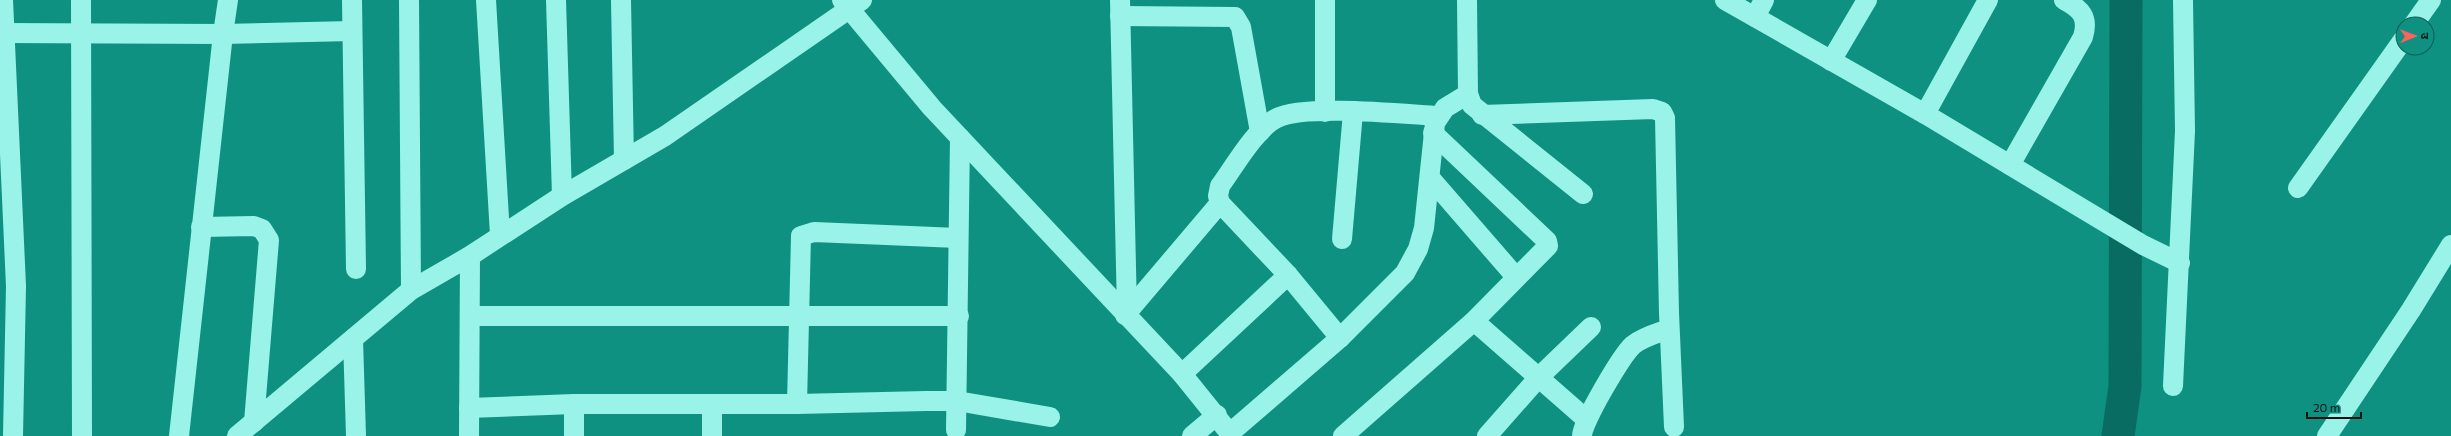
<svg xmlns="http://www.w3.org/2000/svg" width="2451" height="436" font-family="Commissioner,'Noto Sans Devanagari',sans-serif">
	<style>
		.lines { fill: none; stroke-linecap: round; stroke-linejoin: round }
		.river { stroke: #096c62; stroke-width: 33 }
		.minor { stroke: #9af3e8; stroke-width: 20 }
	</style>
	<rect width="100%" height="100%" fill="#0f9182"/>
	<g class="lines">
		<!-- river -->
		<polyline class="river" points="2118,436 2125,386 2126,0"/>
		<!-- minor -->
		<g class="minor">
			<polyline points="3,0 16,286 13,436"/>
			<polyline points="81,0 82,436"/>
			<polyline points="352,0 356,269"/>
			<polyline points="409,0 411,290"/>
			<polyline points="486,0 500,235"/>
			<polyline points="556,0 562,196"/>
			<polyline points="621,0 624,160"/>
			<polyline points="842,0 932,108 1182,374 1232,436"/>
			<polyline points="1120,0 1127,312"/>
			<polyline points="1467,0 1468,94 1472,105 1583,194"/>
			<polyline points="1725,0 1925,114 2143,245 2180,263"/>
			<polyline points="1120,16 1235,17 1241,27 1260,132"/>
			<polyline points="1755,17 1764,0"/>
			<polyline points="2414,24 2431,0"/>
			<polyline points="0,33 223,34 352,31"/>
			<polyline points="1831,61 1867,0"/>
			<polyline points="1325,112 1325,0"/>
			<polyline points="1925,114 1988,0"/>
			<polyline points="1482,115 1653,109 1662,112 1665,118 1669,313 1674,427"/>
			<path d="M2010,165L2083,37C2089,17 2081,9 2064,0"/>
			<polyline points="1431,179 1516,277"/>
			<polyline points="2298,188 2403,40"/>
			<polyline points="201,227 254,226 262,229 269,240 254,422"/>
			<polyline points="1342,239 1353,112"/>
			<polyline points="1125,315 1220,203"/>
			<polyline points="470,316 959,316"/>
			<polyline points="1474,321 1586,419"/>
			<path d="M1340,338L1288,275L1220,203L1218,196L1220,186C1234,167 1256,128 1277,118C1304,104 1403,114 1438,116"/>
			<polyline points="353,339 356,436"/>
			<polyline points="1182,374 1288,275"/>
			<polyline points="2173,386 2185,131 2183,0"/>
			<polyline points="574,404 574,436"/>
			<polyline points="797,404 801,236 814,232 958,238"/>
			<polyline points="469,408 574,404 797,404 926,401 957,401 1050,417"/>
			<polyline points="956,430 960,138"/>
			<polyline points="1230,433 1340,338 1405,273 1418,249 1424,228 1435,123 1445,108 1468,94"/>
			<polyline points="179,436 223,34 228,0"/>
			<polyline points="237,436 411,290 470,256 562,196 665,136 862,0"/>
			<polyline points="469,436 470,256"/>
			<polyline points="712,436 712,405"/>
			<polyline points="1192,436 1217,415"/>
			<polyline points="1343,436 1474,321 1548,246 1547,241 1433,133"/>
			<polyline points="1487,436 1539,377 1591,327"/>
			<path d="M1582,436C1582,422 1622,355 1633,345C1643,337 1658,333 1669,329"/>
			<polyline points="2327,436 2411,310 2451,245"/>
		</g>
	</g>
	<!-- north arrow -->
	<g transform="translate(2415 36) rotate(89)"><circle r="19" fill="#0f9182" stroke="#105e55"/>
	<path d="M0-3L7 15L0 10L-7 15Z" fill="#ff615c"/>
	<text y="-6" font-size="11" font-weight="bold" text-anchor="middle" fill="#111111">उ</text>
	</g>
	<!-- scale -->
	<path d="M2307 412v6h54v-6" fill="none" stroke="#111111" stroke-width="2"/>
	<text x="2313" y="412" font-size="12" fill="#111111" stroke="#0f9182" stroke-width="3" paint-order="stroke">20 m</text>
</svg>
